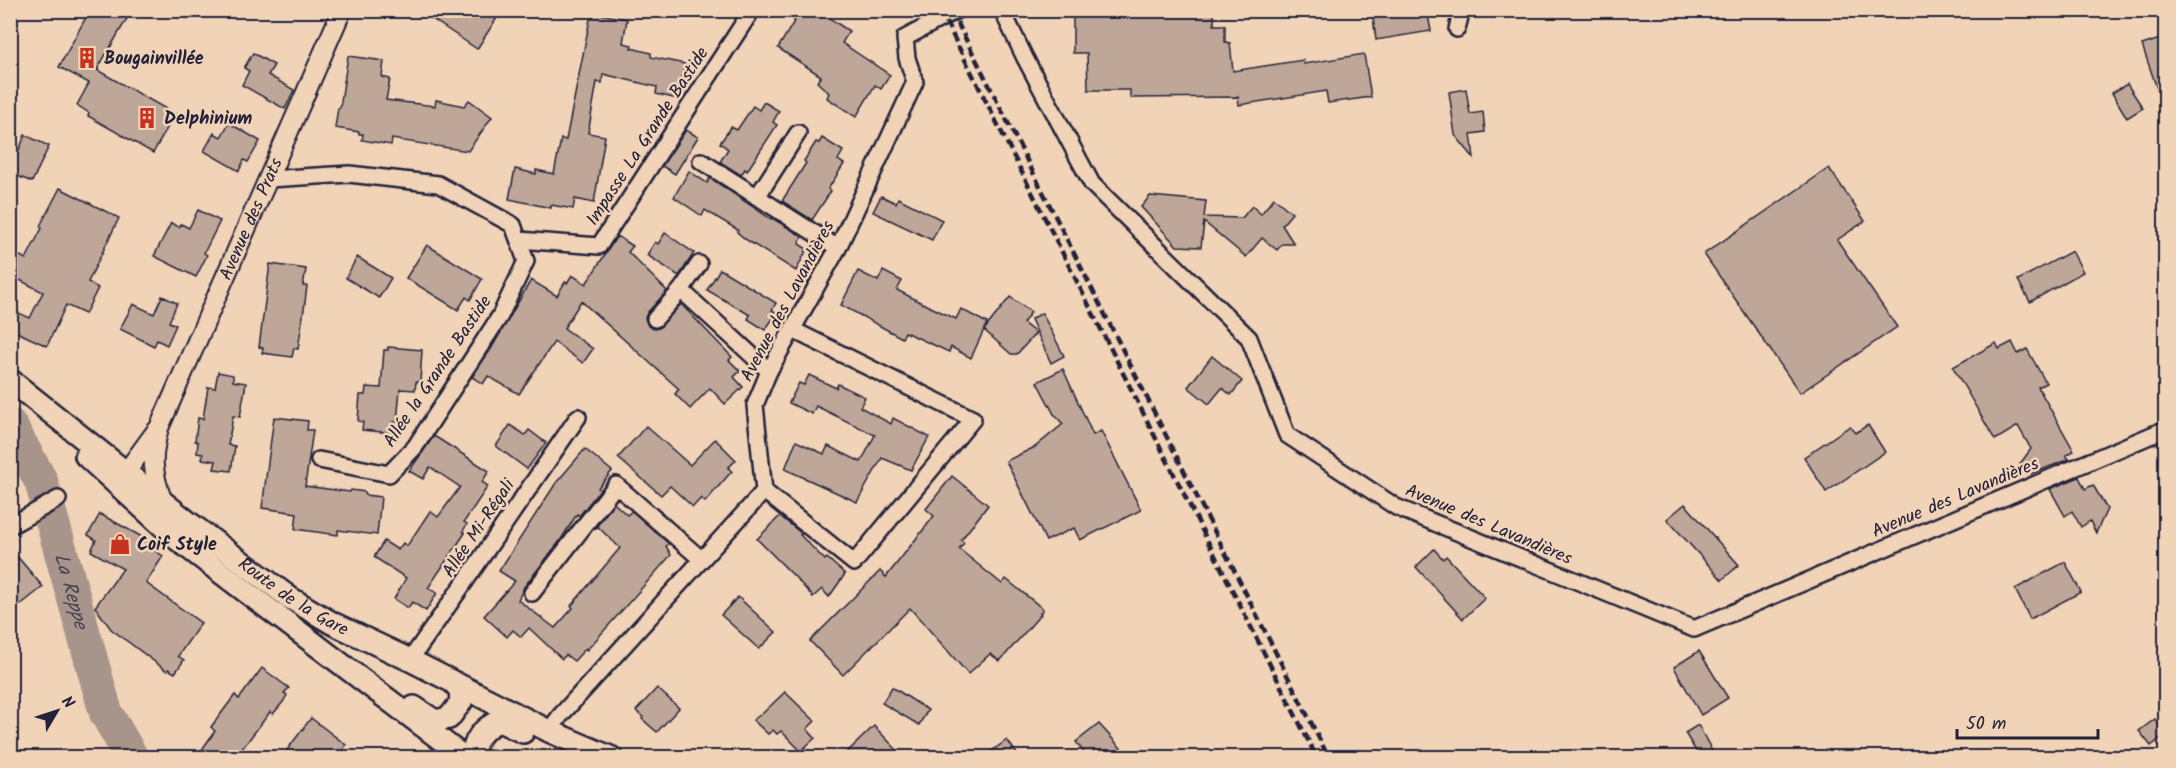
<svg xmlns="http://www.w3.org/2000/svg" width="2176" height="768" font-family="Kalam,sans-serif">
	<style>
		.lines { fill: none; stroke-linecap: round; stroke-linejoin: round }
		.river { stroke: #a7948b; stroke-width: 34 }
		.building { fill: #bea798; stroke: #22223b; stroke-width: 1.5 }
		.minor-casing { stroke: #22223b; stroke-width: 20 }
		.tertiary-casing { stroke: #22223b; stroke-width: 22 }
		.secondary-casing { stroke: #22223b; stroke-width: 26 }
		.minor { stroke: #f1d3b7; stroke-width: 15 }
		.tertiary { stroke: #f1d3b7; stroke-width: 18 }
		.secondary { stroke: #f1d3b7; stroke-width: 21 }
		.rail { stroke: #22223b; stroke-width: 4.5; stroke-dasharray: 9 4.5; stroke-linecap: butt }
		.labels { text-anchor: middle; stroke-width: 5; stroke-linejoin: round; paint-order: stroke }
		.poi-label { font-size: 18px; font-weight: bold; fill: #22223b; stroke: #f1d3b7; text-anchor: start }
		.street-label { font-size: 18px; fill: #22223b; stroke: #f1d3b7 }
		.water-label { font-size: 20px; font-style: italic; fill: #4a4453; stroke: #f1d3b7 }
	</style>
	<rect width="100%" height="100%" fill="#f1d3b7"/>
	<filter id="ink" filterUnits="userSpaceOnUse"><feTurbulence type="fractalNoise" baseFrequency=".0167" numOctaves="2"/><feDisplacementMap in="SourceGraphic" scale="12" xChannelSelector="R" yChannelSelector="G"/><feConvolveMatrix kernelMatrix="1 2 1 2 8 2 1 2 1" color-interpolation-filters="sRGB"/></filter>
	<g filter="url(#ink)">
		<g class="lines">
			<!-- river -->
			<path class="river" id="s1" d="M10,425L41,481L106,713L132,758"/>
		</g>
		<!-- building -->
		<g class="building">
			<polygon points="90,10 132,10 97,70 175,114 153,153 88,116 89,113 77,105 89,83 59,67"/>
			<polygon points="419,10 502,10 477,49"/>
			<polygon points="782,10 817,10 849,31 842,43 890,75 881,89 875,85 856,117 827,98 829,93 817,82 821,76 778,48 795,20"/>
			<polygon points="1372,10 1427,10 1431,31 1376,40"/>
			<polygon points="1073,12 1214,12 1214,25 1225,25 1225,42 1230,43 1233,71 1303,60 1304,64 1364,54 1371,97 1328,103 1326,91 1239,105 1238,97 1130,98 1130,90 1088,90 1087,53 1073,53"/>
			<polygon points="594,13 627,19 623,43 632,45 631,48 651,53 651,57 685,64 678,99 656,94 657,87 603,74 602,83 597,82 588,133 605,136 594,203 575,199 573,209 551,205 551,208 509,199 515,169 536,174 536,170 554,174 561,139 566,140 590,19 593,19"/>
			<polygon points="2166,37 2166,105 2163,106 2142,45"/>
			<polygon points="253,53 274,65 268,75 294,90 285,109 242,85 249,71 244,68"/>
			<polygon points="348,56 384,61 382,77 390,79 386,100 435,106 436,100 464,106 469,100 492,117 468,151 392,139 391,145 362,140 363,134 359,134 359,132 335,128 338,108 340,108"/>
			<polygon points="2127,84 2143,108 2127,118 2112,93"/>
			<polygon points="1466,89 1470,114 1483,112 1485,132 1471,134 1474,158 1455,135 1449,92"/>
			<polygon points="764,102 779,111 773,122 777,125 747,171 745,169 741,175 720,162 728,149 720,143 731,127 737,130 753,106 759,110"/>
			<polygon points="229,123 260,141 248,162 244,160 239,171 204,151 214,133 221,137"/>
			<polygon points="686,130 698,137 675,174 662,166"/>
			<polygon points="25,135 49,146 32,182 10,173"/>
			<polygon points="822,138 843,151 838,160 844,164 828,189 831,191 812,220 782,201 806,163 804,161 816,142 819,143"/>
			<polygon points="1829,168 1865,221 1837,240 1897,327 1800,393 1704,254"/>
			<polygon points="689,171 707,183 710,178 771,219 772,218 802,236 799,244 807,249 796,271 745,239 737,232 738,230 705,210 702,216 674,197"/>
			<polygon points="60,188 119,218 88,282 98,288 85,314 66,305 47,346 10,329 10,320 14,311 30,318 43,292 10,275 10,251 26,259 42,228 40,226"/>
			<polygon points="881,196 896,203 898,198 942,220 932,240 873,212"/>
			<polygon points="1150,196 1206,201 1204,217 1242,218 1252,206 1261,214 1274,198 1292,213 1282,225 1294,244 1282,244 1277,250 1262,238 1246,257 1204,222 1201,247 1177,246 1141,207"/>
			<polygon points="198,210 220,221 204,253 207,255 196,277 154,256 171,223 179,227 181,224 189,228"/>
			<polygon points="665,233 694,253 679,276 647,255 655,242 658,244"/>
			<polygon points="617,236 633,246 628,252 667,291 647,313 645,318 648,326 654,329 659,328 681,304 732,357 729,360 740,371 734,377 743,387 725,404 710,388 690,409 675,394 679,389 581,301 564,328 593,349 583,363 554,342 519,394 488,376 483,384 472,377 491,349 531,280 557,296 565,282 567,283 572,275 586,284"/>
			<polygon points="427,245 482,279 470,300 466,297 458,310 406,278"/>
			<polygon points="2072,251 2083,272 2030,302 2018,280"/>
			<polygon points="357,257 391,278 379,298 346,278"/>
			<polygon points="270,264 306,269 303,286 307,286 305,302 298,349 294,348 292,357 262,353 263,348 259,347"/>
			<polygon points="720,269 776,303 772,310 777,313 765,330 748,319 750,315 707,290"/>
			<polygon points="858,271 878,281 883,271 902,281 897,290 920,302 956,319 961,309 987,323 971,358 951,347 949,352 905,332 902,338 841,305"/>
			<polygon points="162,296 177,303 169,322 176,325 167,345 157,340 154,346 120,329 133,304 154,314"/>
			<polygon points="1010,297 1031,312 1023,323 1036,333 1017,354 1011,354 984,330"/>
			<polygon points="1042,313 1064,356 1051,363 1031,319"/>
			<polygon points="2012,342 2018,354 2027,349 2046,383 2038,387 2074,451 2066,455 2069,459 2031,474 2020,464 2031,449 2018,426 1995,440 1953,367 1996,343 1999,349"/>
			<polygon points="388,347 422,350 420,382 416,382 415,390 400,389 397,422 393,422 392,433 362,430 363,422 358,421 360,395 365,395 366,387 381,388 384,350 388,350"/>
			<polygon points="1212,356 1242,381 1231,395 1222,388 1209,404 1188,387"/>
			<polygon points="1063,369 1093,435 1101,431 1141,510 1080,540 1074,528 1046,541 1006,461 1035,447 1063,424 1054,414 1037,382"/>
			<polygon points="218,372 233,375 233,381 246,383 240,417 233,416 228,445 235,446 231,471 214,469 216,461 202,459 203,454 197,453 198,442 195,441 198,418 203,419 208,387 215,388"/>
			<polygon points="809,375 836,388 838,384 865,397 860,407 891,424 893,418 929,437 911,470 882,458 857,502 785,469 796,441 824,454 828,446 861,462 875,435 816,406 812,414 789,403 799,383 804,385"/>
			<polygon points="274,417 308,421 307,430 313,430 305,486 350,492 351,490 365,492 365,495 381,497 377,535 338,530 338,535 295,529 297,513 262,508"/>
			<polygon points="510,425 525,435 529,430 546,443 527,469 496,446"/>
			<polygon points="1868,425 1885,452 1826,492 1804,457 1850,426 1855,433"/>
			<polygon points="646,426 690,465 715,439 736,460 728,468 732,471 705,502 701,498 693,507 670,486 661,495 618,458"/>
			<polygon points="434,436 489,471 482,482 488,486 464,522 467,524 463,531 465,533 428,588 437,593 426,611 412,602 408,608 394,599 406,578 374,557 384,541 398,550 403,543 407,546 430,511 438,517 460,487 430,467 423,479 409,471"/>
			<polygon points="585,449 612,471 598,488 600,490 579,516 577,514 560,541 524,587 518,600 555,628 573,608 571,606 620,548 598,527 594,530 614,503 627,515 632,511 669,544 666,546 671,555 587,650 586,648 574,661 566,655 562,659 529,628 521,637 513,630 507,637 484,616 515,581 499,571 556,483"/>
			<polygon points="952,476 988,505 961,540 964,543 959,549 1002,584 1006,579 1043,609 1040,613 1041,614 1000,661 990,654 968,674 910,608 843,675 810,641 880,571 886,577 934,516 926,509"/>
			<polygon points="2079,477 2085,489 2093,485 2107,509 2096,533 2090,521 2081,527 2072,511 2065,516 2050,489"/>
			<polygon points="1685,504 1739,565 1722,580 1667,519"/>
			<polygon points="100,514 157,545 154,550 163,556 146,583 201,623 178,656 184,660 175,673 168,669 167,671 111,629 95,607 123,569 91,551 96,540 88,535"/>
			<polygon points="780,516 802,534 800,535 825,560 827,558 845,574 829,597 822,589 813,597 795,577 757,539"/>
			<polygon points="10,548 43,587 10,613"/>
			<polygon points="1434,549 1443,559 1446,556 1485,598 1463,619 1416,567"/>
			<polygon points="2065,562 2081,592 2030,619 2015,589"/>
			<polygon points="738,597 776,632 759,649 721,615"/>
			<polygon points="1699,651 1728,698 1701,715 1674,667"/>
			<polygon points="262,668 289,688 284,693 287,695 283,702 273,714 270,712 235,758 196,758 215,731 211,727 235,695 239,699"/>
			<polygon points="892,687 928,710 919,725 882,703"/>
			<polygon points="657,688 679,708 657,732 642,719 643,717 636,711"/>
			<polygon points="785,692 815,721 807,729 815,738 801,751 781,731 777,734 773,730 768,734 753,720 763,713"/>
			<polygon points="311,718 346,745 337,758 281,758"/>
			<polygon points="2155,719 2166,734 2151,746 2139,731"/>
			<polygon points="1099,724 1130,758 1088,758 1076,742"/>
			<polygon points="1698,725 1716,758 1700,758 1685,733"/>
			<polygon points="874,726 897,750 890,758 841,758"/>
			<polygon points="1007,740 1020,758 982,758"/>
		</g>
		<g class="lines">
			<defs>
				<g id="minor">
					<polyline points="1002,10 1025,58 1092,184 1249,338 1287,435 1396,507 1694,629 2166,429"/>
					<polyline points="1457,29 1460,17 1458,10"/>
					<polyline points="701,161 838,248"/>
					<polyline points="269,179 349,174 438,184 513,225 526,261 500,316 415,447 389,474 319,460"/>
					<polyline points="757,197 798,133"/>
					<polyline points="519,240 599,246 752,10"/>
					<polyline points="681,290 769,371"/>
					<polyline points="655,319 681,290 699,264"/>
					<polyline points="764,491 854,563 973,419 793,330"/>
					<polyline points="10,526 58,499"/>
					<polyline points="532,593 616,485 701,559"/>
					<polyline points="410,660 462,586 578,417"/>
					<polyline points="549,731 560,716 764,491 755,405 769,371 838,248 915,82 907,58 905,38 957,10"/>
				</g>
				<g id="tertiary">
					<polyline points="127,486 124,478 126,472 156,431"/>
					<path id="s2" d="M163,502C152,472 151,458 159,428L342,10"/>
				</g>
				<g id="secondary">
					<path id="s3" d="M10,380L188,522L290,598L332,623L410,660L549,731L612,758"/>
					<polyline points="86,456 178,540 465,758"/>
					<polyline points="414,707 435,721 449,718 461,702 460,690 454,683"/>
					<path d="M473,758C473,740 483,728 499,721L523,732"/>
				</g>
			</defs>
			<!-- minor casing -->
			<use href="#minor" class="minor-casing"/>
			<!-- tertiary casing -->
			<use href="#tertiary" class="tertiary-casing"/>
			<!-- secondary casing -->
			<use href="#secondary" class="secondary-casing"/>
			<!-- minor -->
			<use href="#minor" class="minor"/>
			<!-- tertiary -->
			<use href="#tertiary" class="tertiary"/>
			<!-- secondary -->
			<use href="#secondary" class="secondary"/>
			<!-- rail -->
			<g class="rail">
				<polyline points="940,10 1317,758"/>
				<polyline points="951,10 1329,758"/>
			</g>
		</g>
	</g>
	<!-- icons -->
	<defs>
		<symbol id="building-bare" viewBox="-9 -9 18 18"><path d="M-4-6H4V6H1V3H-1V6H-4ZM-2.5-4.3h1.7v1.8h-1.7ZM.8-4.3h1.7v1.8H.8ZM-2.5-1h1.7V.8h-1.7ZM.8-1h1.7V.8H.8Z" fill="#c8321e" stroke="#f1d3b7" stroke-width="2.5" paint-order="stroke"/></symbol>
		<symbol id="shop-bare" viewBox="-9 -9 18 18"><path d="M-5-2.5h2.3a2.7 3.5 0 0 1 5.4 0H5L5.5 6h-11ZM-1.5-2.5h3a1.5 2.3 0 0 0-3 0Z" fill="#c8321e" stroke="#f1d3b7" stroke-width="2.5" paint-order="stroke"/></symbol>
	</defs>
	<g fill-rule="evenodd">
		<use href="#building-bare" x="72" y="43" width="30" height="30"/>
		<use href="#building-bare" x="132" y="103" width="30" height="30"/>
		<use href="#shop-bare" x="105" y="529" width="30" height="30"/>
	</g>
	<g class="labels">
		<!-- poi labels -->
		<g class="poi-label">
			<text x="104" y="64">Bougainvillée</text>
			<text x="164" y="124">Delphinium</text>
			<text x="137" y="550">Coif Style</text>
		</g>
		<!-- street labels -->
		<g class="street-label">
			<text transform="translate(647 136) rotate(-57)" y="6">Impasse La Grande Bastide</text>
			<text dy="6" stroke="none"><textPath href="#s2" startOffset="304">Avenue des Prats</textPath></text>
			<text transform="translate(787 301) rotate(-62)" y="6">Avenue des Lavandières</text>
			<text transform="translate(437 371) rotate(-56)" y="6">Allée la Grande Bastide</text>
			<text transform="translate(1955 497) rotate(-23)" y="6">Avenue des Lavandières</text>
			<text transform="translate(1489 524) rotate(23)" y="6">Avenue des Lavandières</text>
			<text transform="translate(478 528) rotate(-56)" y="6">Allée Mi-Régali</text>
			<text dy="6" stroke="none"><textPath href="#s3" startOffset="357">Route de la Gare</textPath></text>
		</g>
		<!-- water labels -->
		<g class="water-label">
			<text dy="7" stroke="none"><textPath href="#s1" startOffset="178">La Reppe</textPath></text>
		</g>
	</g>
	<!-- margin -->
	<rect width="2176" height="768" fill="none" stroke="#f1d3b7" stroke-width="36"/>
	<rect x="18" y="18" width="2140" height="732" fill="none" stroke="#22223b" stroke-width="2" filter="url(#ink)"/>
	<!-- north arrow -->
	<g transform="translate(57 711) rotate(51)" stroke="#f1d3b7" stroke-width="4.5" paint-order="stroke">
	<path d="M0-4.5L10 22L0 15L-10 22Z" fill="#22223b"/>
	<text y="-9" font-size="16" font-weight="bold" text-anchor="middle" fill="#22223b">N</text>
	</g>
	<!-- scale -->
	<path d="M1957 729v9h141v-9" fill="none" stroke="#22223b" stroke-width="3"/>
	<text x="1966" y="729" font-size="18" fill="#22223b" stroke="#f1d3b7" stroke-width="4.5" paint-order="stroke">50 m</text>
</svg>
